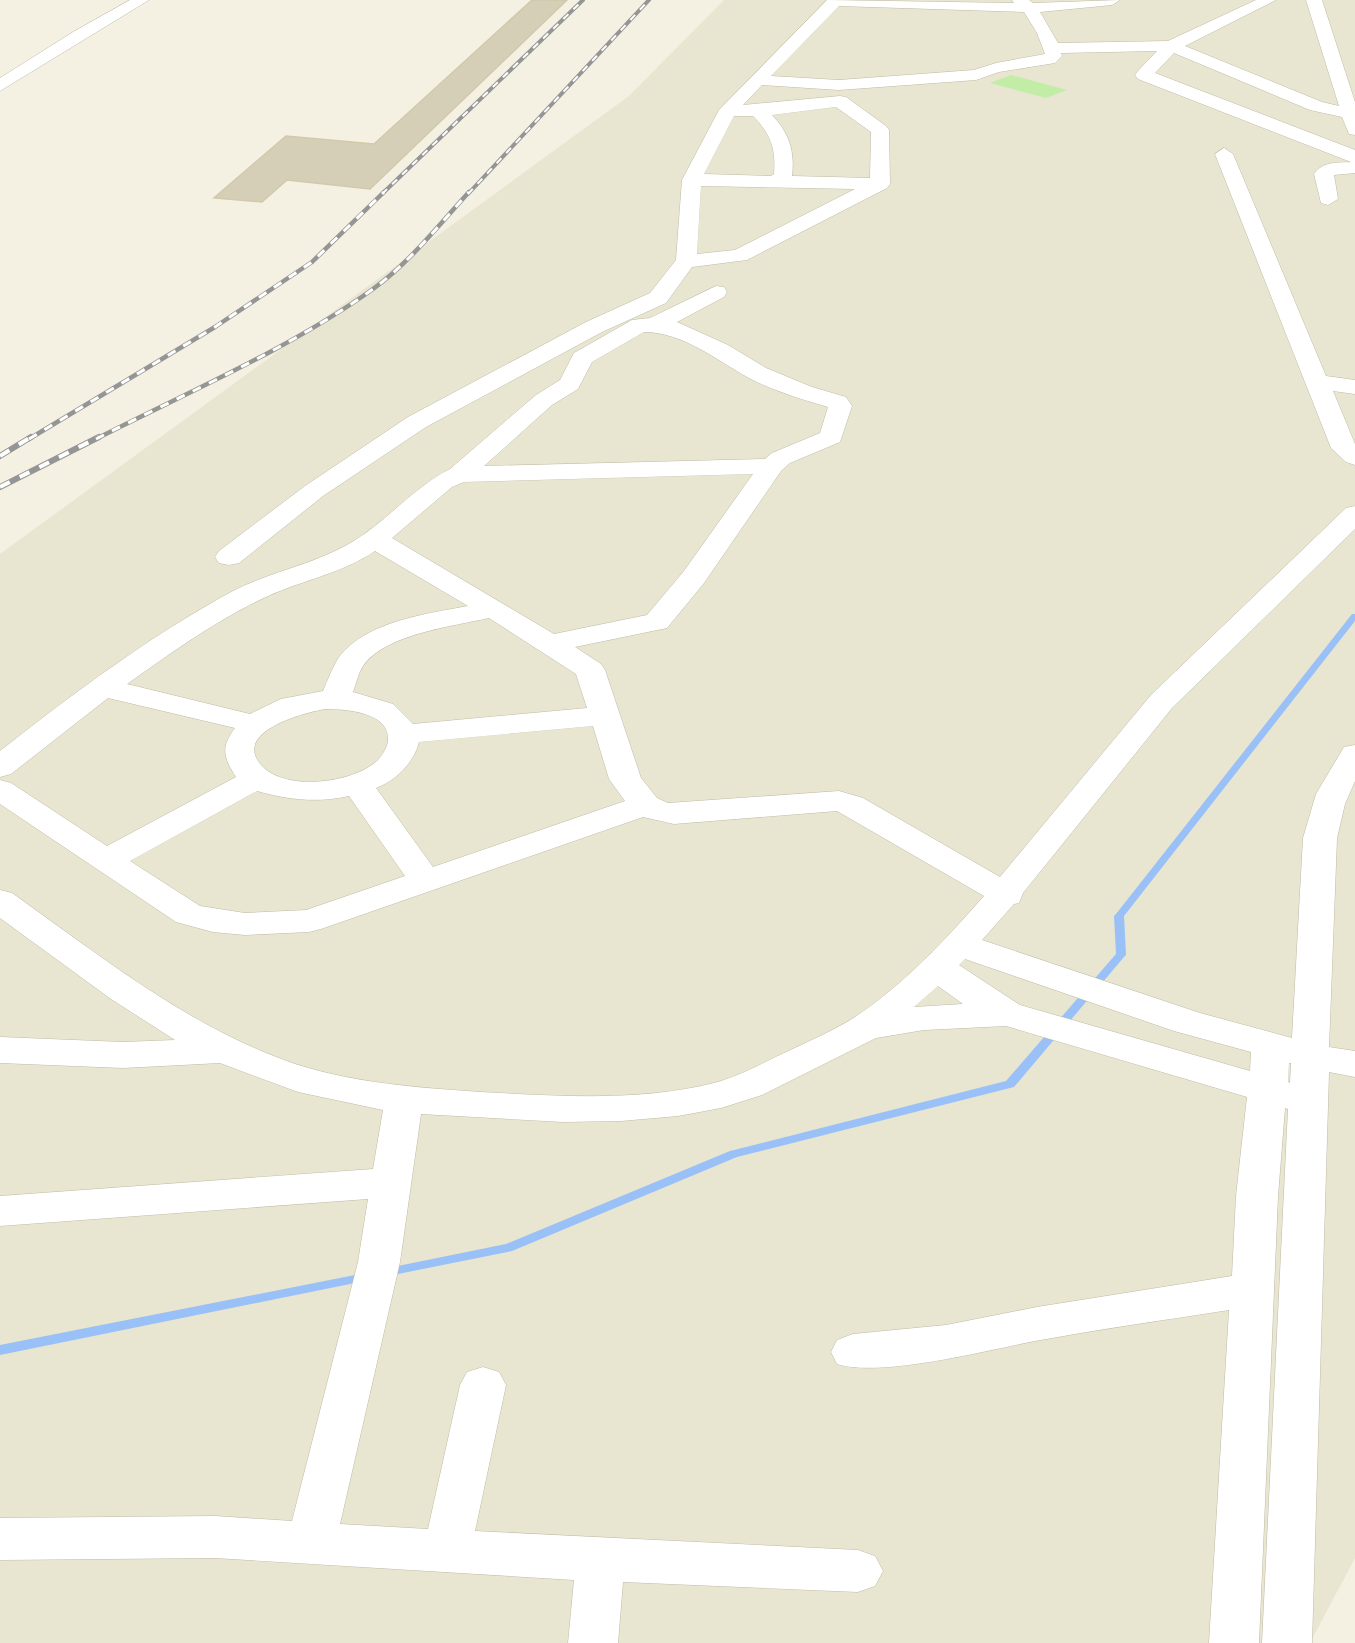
<svg xmlns="http://www.w3.org/2000/svg" width="1355" height="1643" font-family="Rubik,sans-serif">
	<style>
		.residential { fill: #e8e5d1 }
		.green { fill: #c2eda7 }
		.lines { fill: none; stroke-linecap: round; stroke-linejoin: round }
		.stream { fill: #99c1f7; fill-rule: evenodd }
		.building { fill: #d6cfb8; stroke: #d2c9aa; stroke-width: 1.5 }
		.minor-casing { stroke: #c0bba5; stroke-width: 1 }
		.minor { fill: #fff; fill-rule: evenodd }
		.rail-far2-casing { stroke: #959595; stroke-width: 4 }
		.rail-far1-casing { stroke: #959595; stroke-width: 4.5 }
		.rail-casing { stroke: #959595; stroke-width: 6 }
		.rail-far2 { stroke: #fff; stroke-width: 2; stroke-dasharray: 7; stroke-linecap: butt }
		.rail-far1 { stroke: #fff; stroke-width: 3; stroke-dasharray: 9; stroke-linecap: butt }
		.rail { stroke: #fff; stroke-width: 4; stroke-dasharray: 11; stroke-linecap: butt }
	</style>
	<rect width="100%" height="100%" fill="#f4f1e3"/>
	<!-- residential -->
	<polygon class="residential" points="724,0 1355,0 1355,1558 1310,1643 0,1643 0,554 629,96"/>
	<!-- green -->
	<polygon class="green" points="1011,75 1067,90 1046,98 990,83"/>
	<g class="lines">
		<!-- stream -->
		<g class="stream">
			<polygon points="1352,614 1355,614 1355,621 1124,916 1126,955 1124,957 1014,1087 737,1157 512,1251 388,1276 384,1275 382,1272 384,1269 388,1268 506,1244 730,1151 1006,1081 1116,954 1114,916 1116,914"/>
			<polygon points="365,1273 369,1274 371,1277 369,1280 365,1281 0,1355 0,1345"/>
		</g>
	</g>
	<!-- building -->
	<polygon class="building" points="532,0 567,0 370,189 287,180 262,202 214,198 286,136 374,144"/>
	<g class="lines">
		<defs>
			<g id="minor">
				<polygon points="130,0 149,0 0,91 0,78 73,32"/>
				<path d="M827,0L1014,3L1012,0H1029L1033,3L1120,0L1112,5L1040,12L1058,43L1168,41L1256,0H1276L1185,46L1322,102L1339,106L1306,0H1322L1355,102V135L1349,134L1342,117L1310,110L1174,53L1155,73L1355,150V173L1334,175L1338,199L1328,205L1321,203L1314,174C1323,161 1337,163 1351,162L1138,79L1135,75L1138,71L1157,51L1061,53L1062,56L1055,63L999,72L976,80L839,90L762,85L743,105L840,96L846,97L886,126L889,130L890,184L887,188L747,260L692,267L666,303L602,332L426,427L323,496L239,563L229,565L219,563L215,557L219,551L305,486L408,417L586,322L650,293L676,260L682,180L719,110ZM839,6L1024,12L1037,33L1045,54L996,63L974,70L839,80L771,76ZM836,107L871,132L870,178L792,176C795,151 789,133 772,115ZM734,116H753C771,134 776,149 774,174L771,176L704,174ZM701,186L855,189L735,250L697,254Z"/>
				<polygon points="1224,148 1233,154 1326,376 1355,380 1355,394 1333,391 1355,444 1355,465 1346,462 1331,448 1215,154"/>
				<path d="M716,286L724,287L727,292L724,297L677,322L728,345L766,368L812,387L846,397L852,406L840,442L790,463L781,471L704,583L667,628L575,647L601,664L605,670L641,778L657,798L668,803L839,791L863,798L1000,877L1151,695L1346,508L1355,506V529L1172,708L1023,893L1019,903L1014,904L982,940L1200,1013L1292,1038L1303,838L1316,794L1344,747L1355,745V781L1345,804L1337,838L1329,1047L1355,1051V1077L1329,1072L1312,1643H1262L1288,1109L1285,1108L1278,1196L1259,1643H1209L1229,1310C1165,1320 1100,1329 1035,1341C988,1350 880,1378 837,1364L831,1352L837,1340L853,1334L946,1325L1037,1307L1232,1276L1236,1196L1247,1097L1006,1026L924,1030L876,1038L762,1095L721,1108L678,1116L621,1121L563,1122L421,1114L400,1262L340,1524L428,1529L460,1385L467,1372L483,1367L499,1372L506,1385L475,1531L858,1550L875,1556L883,1571L875,1586L858,1592L623,1582L618,1643H568L574,1580L215,1558L0,1560V1518L215,1516L292,1521L358,1262L368,1199L0,1226V1196L373,1169L383,1110L298,1092L220,1063L123,1068L0,1063V1037L123,1042L175,1040L111,999L0,918V890L12,893C95,952 176,1017 271,1055C336,1082 410,1087 480,1092C556,1096 639,1102 714,1083C738,1077 761,1064 784,1053C807,1042 831,1032 852,1019C902,987 945,940 984,896L837,811L674,824L643,817L321,929L309,932L245,935L213,932L176,922L0,804V780L11,783L107,846L236,777C224,758 220,748 235,728L108,698L11,774L0,777V751C74,693 150,636 233,591C270,572 311,565 347,545C385,524 412,488 450,469L536,395L560,380L574,353L632,320L650,318ZM644,332C683,332 716,360 749,378C774,391 801,399 828,407L820,433L772,453L765,459L484,466L552,405L578,389L592,362ZM753,474L684,571L647,615L554,634L392,538L452,487L464,482ZM375,551L468,606C426,614 367,621 339,657C332,668 328,680 323,691L281,699L250,714L127,684C172,652 218,619 268,596C303,580 343,573 375,551ZM489,618L576,674L587,708L413,724L393,704L353,692C356,684 358,674 363,666C385,634 454,626 489,618ZM326,709C345,709 391,712 388,741C387,748 382,756 377,761C353,783 286,792 262,766C230,732 305,712 326,709ZM593,726L609,779L625,801L433,867L376,788C395,781 414,763 419,742ZM257,791C289,800 317,803 349,796L405,876L306,910L245,913L200,906L130,861ZM965,959L1174,1031L1251,1052L1250,1071L1020,1005L959,965ZM938,986L963,1004L914,1007ZM1289,1063H1291L1290,1083L1288,1082Z"/>
			</g>
		</defs>
		<!-- minor casing -->
		<use href="#minor" class="minor-casing"/>
		<!-- minor -->
		<use href="#minor" class="minor"/>
		<defs>
			<g id="rail-far2">
				<polyline points="382,194 583,0"/>
				<polyline points="468,194 649,0"/>
			</g>
			<g id="rail-far1">
				<polyline points="29,439 215,327 312,262 384,192"/>
				<path d="M96,439C186,393 291,348 373,289C409,263 439,225 469,192"/>
			</g>
			<g id="rail">
				<polyline points="0,456 31,437"/>
				<polyline points="0,487 99,437"/>
			</g>
		</defs>
		<!-- rail-far2 casing -->
		<use href="#rail-far2" class="rail-far2-casing"/>
		<!-- rail-far1 casing -->
		<use href="#rail-far1" class="rail-far1-casing"/>
		<!-- rail casing -->
		<use href="#rail" class="rail-casing"/>
		<!-- rail-far2 -->
		<use href="#rail-far2" class="rail-far2"/>
		<!-- rail-far1 -->
		<use href="#rail-far1" class="rail-far1"/>
		<!-- rail -->
		<use href="#rail" class="rail"/>
	</g>
</svg>
